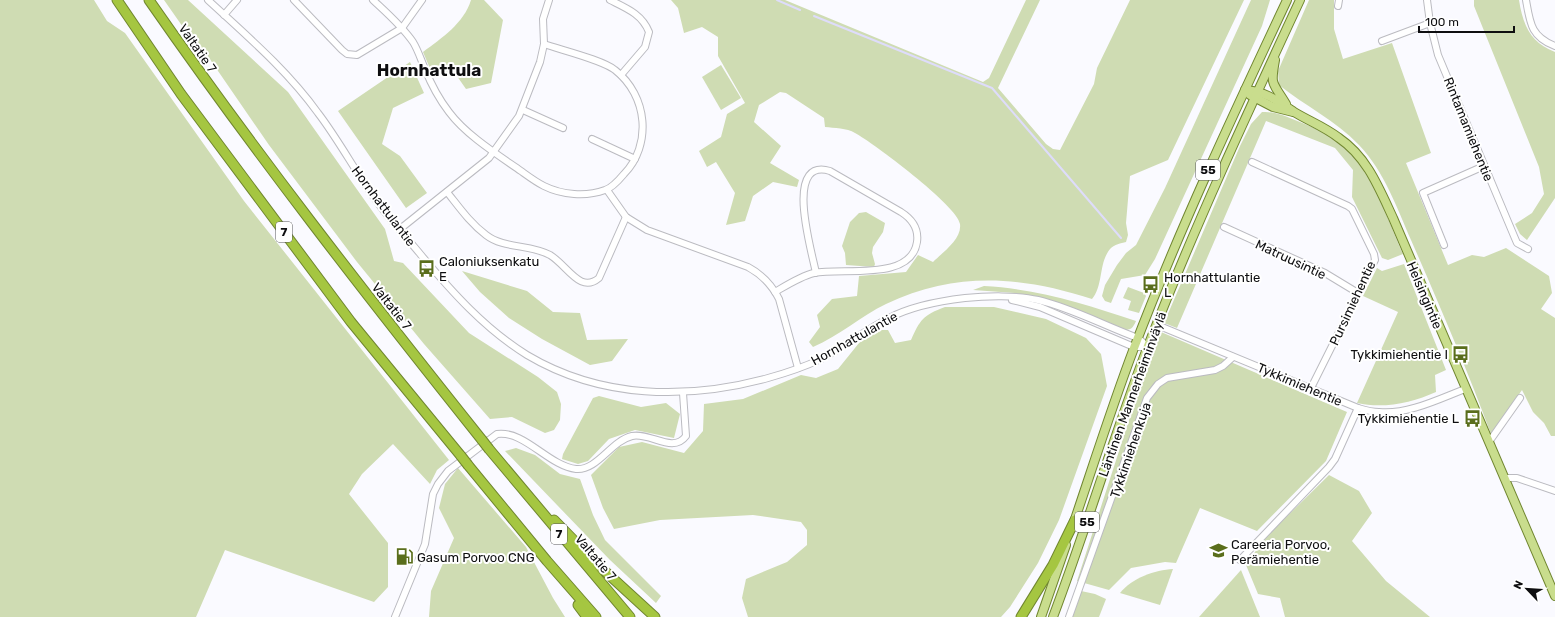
<svg xmlns="http://www.w3.org/2000/svg" width="1555" height="617" font-family="Rubik,sans-serif">
	<style>
		.green { fill: #cfdcb3 }
		.lines { fill: none; stroke-linecap: round; stroke-linejoin: round }
		.stream { stroke: #dedcfb; stroke-width: 2 }
		.minor-casing { stroke: #bbbbc1; stroke-width: 8 }
		.major-casing { stroke: #708630; stroke-width: 10 }
		.highway-casing { stroke: #708630; stroke-width: 11 }
		.minor { stroke: #fff; stroke-width: 6 }
		.major { stroke: #c9dd8d; stroke-width: 8 }
		.highway { stroke: #a5c641; stroke-width: 9 }
		.highway-bridge-casing { stroke: #708630; stroke-width: 11; stroke-linecap: butt }
		.highway-bridge { stroke: #a5c641; stroke-width: 9 }
		.labels { text-anchor: middle; stroke-width: 4; stroke-linejoin: round; paint-order: stroke }
		.shield { fill: #fff; stroke: #565658; stroke-width: 1 }
		.shield-label { font-size: 12px; font-weight: bold; fill: #0e0e10 }
		.street-label { font-size: 13px; fill: #0e0e10; stroke: #fff }
		.poi-label { font-size: 13px; fill: #0e0e10; stroke: #fff; text-anchor: start }
		.district-label { font-size: 17px; font-weight: bold; fill: #0e0e10; stroke: #fff }
	</style>
	<rect width="100%" height="100%" fill="#fafaff"/>
	<!-- green -->
	<g class="green">
		<polygon points="0,0 94,0 107,21 125,33 244,201 449,460 437,470 430,484 393,444 362,474 349,494 388,543 388,587 374,602 225,550 196,617 0,617"/>
		<polygon points="164,0 188,0 288,92 385,229 394,261 403,263 469,333 538,377 557,392 561,404 560,420 554,430 545,433 512,417 490,419 424,344 357,262 269,145 207,55 185,30"/>
		<path d="M471,0H484L503,20L491,83L466,89L452,69L434,78L423,52C442,38 464,23 471,0Z"/>
		<path d="M671,0H785L983,82L989,78L1026,0H1040L998,88L1046,144L1053,149L1060,150L1094,84L1097,68L1130,0H1244L1168,160L1130,176L1126,223L1128,235L1126,242C1121,243 1114,245 1111,248C1098,262 1104,285 1092,299C1021,276 956,271 886,304C861,316 839,336 813,347L809,342L820,327L817,315L832,299L857,296L859,276L906,272L918,255L933,262C943,252 962,239 960,224C958,206 872,142 855,133C847,128 834,128 825,127L824,118L786,93L780,92L759,105L754,122L781,146L770,163L799,180L797,187L773,182L753,196L745,221L726,225L735,193L716,162L707,167L699,151L721,137L727,114L745,103L718,56V37L702,27L684,33L678,8Z"/>
		<polygon points="1251,0 1270,0 1262,26 1155,259 1145,275 1121,279 1111,303 1105,301 1102,296 1105,285 1117,265 1126,253 1136,245 1165,188"/>
		<path d="M1309,0H1334V29L1343,59L1392,43L1431,153L1406,163L1448,265L1472,255L1484,257L1506,248L1549,276L1552,293L1541,309L1555,318V436H1551L1544,423L1533,412L1522,390L1491,434C1467,369 1439,304 1411,240C1397,208 1384,171 1359,145C1335,120 1305,106 1279,85L1278,71Z"/>
		<path d="M1474,0H1519C1523,25 1530,42 1555,52V198L1527,240L1520,234L1515,224L1532,213L1544,194L1539,167L1474,6Z"/>
		<polygon points="410,62 424,93 393,108 382,144 400,156 427,193 406,208 338,111"/>
		<polygon points="721,65 741,98 721,110 702,77"/>
		<path d="M1262,112C1276,111 1287,117 1300,122C1366,147 1377,194 1403,254L1388,260L1382,258L1352,197L1353,170L1335,148L1266,121L1177,328L1164,323L1240,146L1251,124Z"/>
		<polygon points="866,212 885,223 883,232 873,247 872,253 875,264 874,267 846,265 845,253 842,246 850,222 859,213"/>
		<path d="M1404,264L1446,370L1435,375L1436,392C1412,403 1383,409 1357,403L1398,312L1363,296L1377,268L1382,271Z"/>
		<polygon points="462,271 527,291 553,312 580,313 587,340 628,339 612,361 590,365 542,339 509,318 480,292"/>
		<path d="M984,286C1038,289 1085,304 1136,321C1133,328 1131,330 1124,330L1054,301L1015,293L973,290Z"/>
		<polygon points="1128,287 1144,293 1146,296 1139,313 1128,310 1131,301 1123,298"/>
		<path d="M945,307H994L1046,319L1086,338L1101,354L1107,386L1059,520L1038,563L1010,607L1001,617H748L742,598L746,579L787,562L807,545V530L801,522L753,515L660,520L614,529L603,508L591,475L619,447L642,442L684,453L703,431L704,404L743,399L801,375L816,378L838,369L859,343L880,330H888L895,343L911,340C920,320 923,315 945,307Z"/>
		<polygon points="1161,332 1347,412 1326,461 1257,531 1200,508 1176,563 1165,562 1131,568 1109,590 1077,581 1130,417"/>
		<polygon points="599,396 641,407 666,403 680,414 674,438 635,430 609,439 588,461 578,464 562,459 563,454 593,398"/>
		<polygon points="516,448 535,455 560,474 580,479 593,515 605,540 661,596 656,603 610,560 505,451"/>
		<polygon points="458,468 526,547 553,598 565,617 429,617 431,591 454,538 439,508 445,484"/>
		<polygon points="1329,475 1359,491 1372,513 1352,541 1386,581 1430,617 1285,617 1280,598 1258,594 1246,565 1264,539"/>
		<path d="M1173,569L1160,605L1120,593C1132,578 1155,570 1173,569Z"/>
		<polygon points="1241,570 1260,617 1199,617"/>
		<polygon points="1081,591 1095,594 1106,599 1099,617 1072,617"/>
	</g>
	<g class="lines">
		<!-- stream -->
		<g class="stream">
			<polyline points="777,0 800,10"/>
			<polyline points="814,16 992,88 1121,238"/>
		</g>
		<defs>
			<g id="minor">
				<path d="M208,0C247,36 287,70 318,113C341,143 358,177 381,207C393,223 408,239 421,255C452,292 485,329 527,355C601,399 687,400 768,378C786,373 804,367 821,359C844,347 865,330 889,318C912,306 939,301 965,298C985,296 1018,295 1038,300C1072,308 1105,326 1138,338L1148,347"/>
				<polyline points="294,0 342,50 347,54 357,55 402,28 422,0"/>
				<path d="M373,0C387,13 402,26 413,42C418,50 421,60 425,69C431,84 439,99 449,112C466,135 498,155 521,171C528,176 536,182 544,186C562,195 586,197 605,190C612,188 619,180 624,174C652,145 648,96 615,70C603,60 561,50 544,44"/>
				<path d="M610,0C626,8 642,14 649,32L645,47L621,75"/>
				<polyline points="1427,0 1430,23 1438,55 1514,236 1517,243 1528,249"/>
				<path d="M1526,0C1530,23 1531,37 1555,46"/>
				<polyline points="1338,6 1339,0"/>
				<polyline points="224,15 237,0"/>
				<polyline points="1382,41 1430,23"/>
				<polyline points="523,110 563,128"/>
				<polyline points="592,139 635,159"/>
				<polyline points="1252,162 1348,206 1352,209 1374,254 1375,260 1311,388"/>
				<path d="M607,190L626,217L647,230L748,267C761,274 772,285 779,299L798,368"/>
				<path d="M447,192C459,207 470,223 486,235C504,249 530,244 550,255C568,266 580,294 599,278L626,217"/>
				<polyline points="1224,227 1325,273 1358,293"/>
				<polyline points="400,229 489,158 519,116 540,62 544,44 543,19 549,0"/>
				<polyline points="1444,245 1423,193 1484,166"/>
				<path d="M775,292C787,285 801,276 814,273C843,267 911,282 917,242C919,228 912,219 901,212L830,171C783,157 812,252 816,273"/>
				<polyline points="1012,300 1040,307 1134,347 1148,347"/>
				<path d="M1162,327L1358,408C1365,410 1372,412 1379,412C1407,415 1439,399 1465,389"/>
				<polyline points="1489,442 1520,398"/>
				<polyline points="1504,478 1517,478 1555,491"/>
				<polyline points="1240,560 1329,467 1335,459 1358,408"/>
				<path d="M395,617L425,544L433,494L438,484L448,471L497,434C524,430 549,466 576,469C597,471 611,441 632,436C650,432 673,454 686,436L683,393"/>
				<polyline points="1069,617 1147,398 1158,384 1167,378 1215,370 1223,366 1233,357"/>
			</g>
			<g id="major">
				<path d="M1275,60C1270,87 1273,82 1286,104"/>
				<path d="M1245,90C1265,91 1278,101 1294,112C1309,121 1325,127 1339,138C1367,157 1379,188 1393,218L1555,596"/>
				<polyline points="1250,95 1273,107 1293,112"/>
				<path d="M1073,525C1093,466 1112,406 1134,348C1179,230 1233,115 1287,0"/>
				<polyline points="1041,617 1066,545"/>
				<path d="M1053,617C1087,527 1114,435 1148,346C1194,228 1247,114 1300,0"/>
			</g>
			<g id="highway">
				<polyline points="117,0 181,94 351,322 461,456"/>
				<path d="M149,0C254,151 367,296 482,440"/>
				<polyline points="489,449 630,617"/>
				<polyline points="468,465 547,561 596,617"/>
				<polyline points="554,520 596,563 655,617"/>
				<polyline points="578,605 587,617"/>
				<polyline points="1021,617 1053,565 1075,520"/>
			</g>
		</defs>
		<!-- minor casing -->
		<use href="#minor" class="minor-casing"/>
		<!-- major casing -->
		<use href="#major" class="major-casing"/>
		<!-- highway casing -->
		<use href="#highway" class="highway-casing"/>
		<!-- minor -->
		<use href="#minor" class="minor"/>
		<!-- major -->
		<use href="#major" class="major"/>
		<!-- highway -->
		<use href="#highway" class="highway"/>
		<defs>
			<g id="highway-bridge">
				<polyline points="482,440 489,449"/>
				<polyline points="461,456 468,465"/>
			</g>
		</defs>
		<!-- highway-bridge casing -->
		<use href="#highway-bridge" class="highway-bridge-casing"/>
		<!-- highway-bridge -->
		<use href="#highway-bridge" class="highway-bridge"/>
	</g>
	<!-- icons -->
	<defs>
		<symbol id="bus-bare" viewBox="-9 -9 18 18"><path d="M-5-6H5V4H4V6H2V4H-2V6H-4V4H-5ZM-3.5-4V0h7V-4ZM-3.5 1.2v1.5H-2V1.2ZM2 1.2v1.5H3.5V1.2Z" fill="#5a6e1c" stroke="#fff" stroke-width="2.5" paint-order="stroke"/></symbol>
		<symbol id="school-bare" viewBox="-9 -9 18 18"><path d="M0-5L7-2L0 1L-7-2ZM-4 1L0 2.5L4 1V4Q0 6-4 4Z" fill="#5a6e1c" stroke="#fff" stroke-width="2.5" paint-order="stroke"/></symbol>
		<symbol id="fuel-bare" viewBox="-9 -9 18 18"><path d="M-5.5-6h7V0h2V4h1.3V-2.5L3-4.5l.8-.8L6-3V5H2.5V1h-1V6h-7ZM-4.2-4.7v3.2H.2V-4.7Z" fill="#5a6e1c" stroke="#fff" stroke-width="2.5" paint-order="stroke"/></symbol>
	</defs>
	<g fill-rule="evenodd">
		<use href="#bus-bare" x="414" y="256" width="25" height="25"/>
		<use href="#bus-bare" x="1138" y="272" width="25" height="25"/>
		<use href="#bus-bare" x="1448" y="342" width="25" height="25"/>
		<use href="#bus-bare" x="1460" y="406" width="25" height="25"/>
		<use href="#school-bare" x="1206" y="538" width="25" height="25"/>
		<use href="#fuel-bare" x="392" y="544" width="25" height="25"/>
	</g>
	<g class="labels">
		<!-- shield labels -->
		<g class="shield">
			<rect x="1196" y="160" width="24" height="20" rx="3"/>
			<rect x="276" y="222" width="16" height="20" rx="3"/>
			<rect x="1075" y="512" width="24" height="20" rx="3"/>
			<rect x="551" y="524" width="16" height="20" rx="3"/>
		</g>
		<g class="shield-label">
			<text x="1208" y="174">55</text>
			<text x="284" y="236">7</text>
			<text x="1087" y="526">55</text>
			<text x="559" y="538">7</text>
		</g>
		<!-- street labels -->
		<g class="street-label">
			<text transform="translate(198 48) rotate(55)" y="5">Valtatie 7</text>
			<text transform="translate(1469 129) rotate(68)" y="5">Rintamamiehentie</text>
			<text transform="translate(384 206) rotate(53)" y="5">Hornhattulantie</text>
			<text transform="translate(1291 259) rotate(25)" y="5">Matruusintie</text>
			<text transform="translate(1425 295) rotate(67)" y="5">Helsingintie</text>
			<text transform="translate(1352 303) rotate(-65)" y="5">Pursimiehentie</text>
			<text transform="translate(392 306) rotate(52)" y="5">Valtatie 7</text>
			<text transform="translate(854 338) rotate(-29)" y="5">Hornhattulantie</text>
			<text transform="translate(1300 384) rotate(23)" y="5">Tykkimiehentie</text>
			<text transform="translate(1132 394) rotate(-70)" y="5">Läntinen Mannerheiminväylä</text>
			<text transform="translate(1130 450) rotate(-71)" y="5">Tykkimiehenkuja</text>
			<text transform="translate(596 557) rotate(50)" y="5">Valtatie 7</text>
		</g>
		<!-- poi labels -->
		<g class="poi-label">
			<text x="439" y="266">Caloniuksenkatu<tspan x="439" dy="15">E</tspan></text>
			<text x="1164" y="282">Hornhattulantie<tspan x="1164" dy="15">L</tspan></text>
			<text x="1448" y="359" text-anchor="end">Tykkimiehentie I</text>
			<text x="1459" y="423" text-anchor="end">Tykkimiehentie L</text>
			<text x="1231" y="549">Careeria Porvoo,<tspan x="1231" dy="15">Perämiehentie</tspan></text>
			<text x="417" y="562">Gasum Porvoo CNG</text>
		</g>
		<!-- district labels -->
		<g class="district-label">
			<text x="429" y="76">Hornhattula</text>
		</g>
	</g>
	<!-- north arrow -->
	<g transform="translate(1527 589) rotate(295)" stroke="#ffffff" stroke-width="3" paint-order="stroke">
	<path d="M0-3L7 15L0 10L-7 15Z" fill="#0e0e10"/>
	<text y="-6" font-size="11" font-weight="bold" text-anchor="middle" fill="#0e0e10">N</text>
	</g>
	<!-- scale -->
	<path d="M1419 26v6h95v-6" fill="none" stroke="#0e0e10" stroke-width="2"/>
	<text x="1425" y="26" font-size="12" fill="#0e0e10" stroke="#ffffff" stroke-width="3" paint-order="stroke">100 m</text>
</svg>
